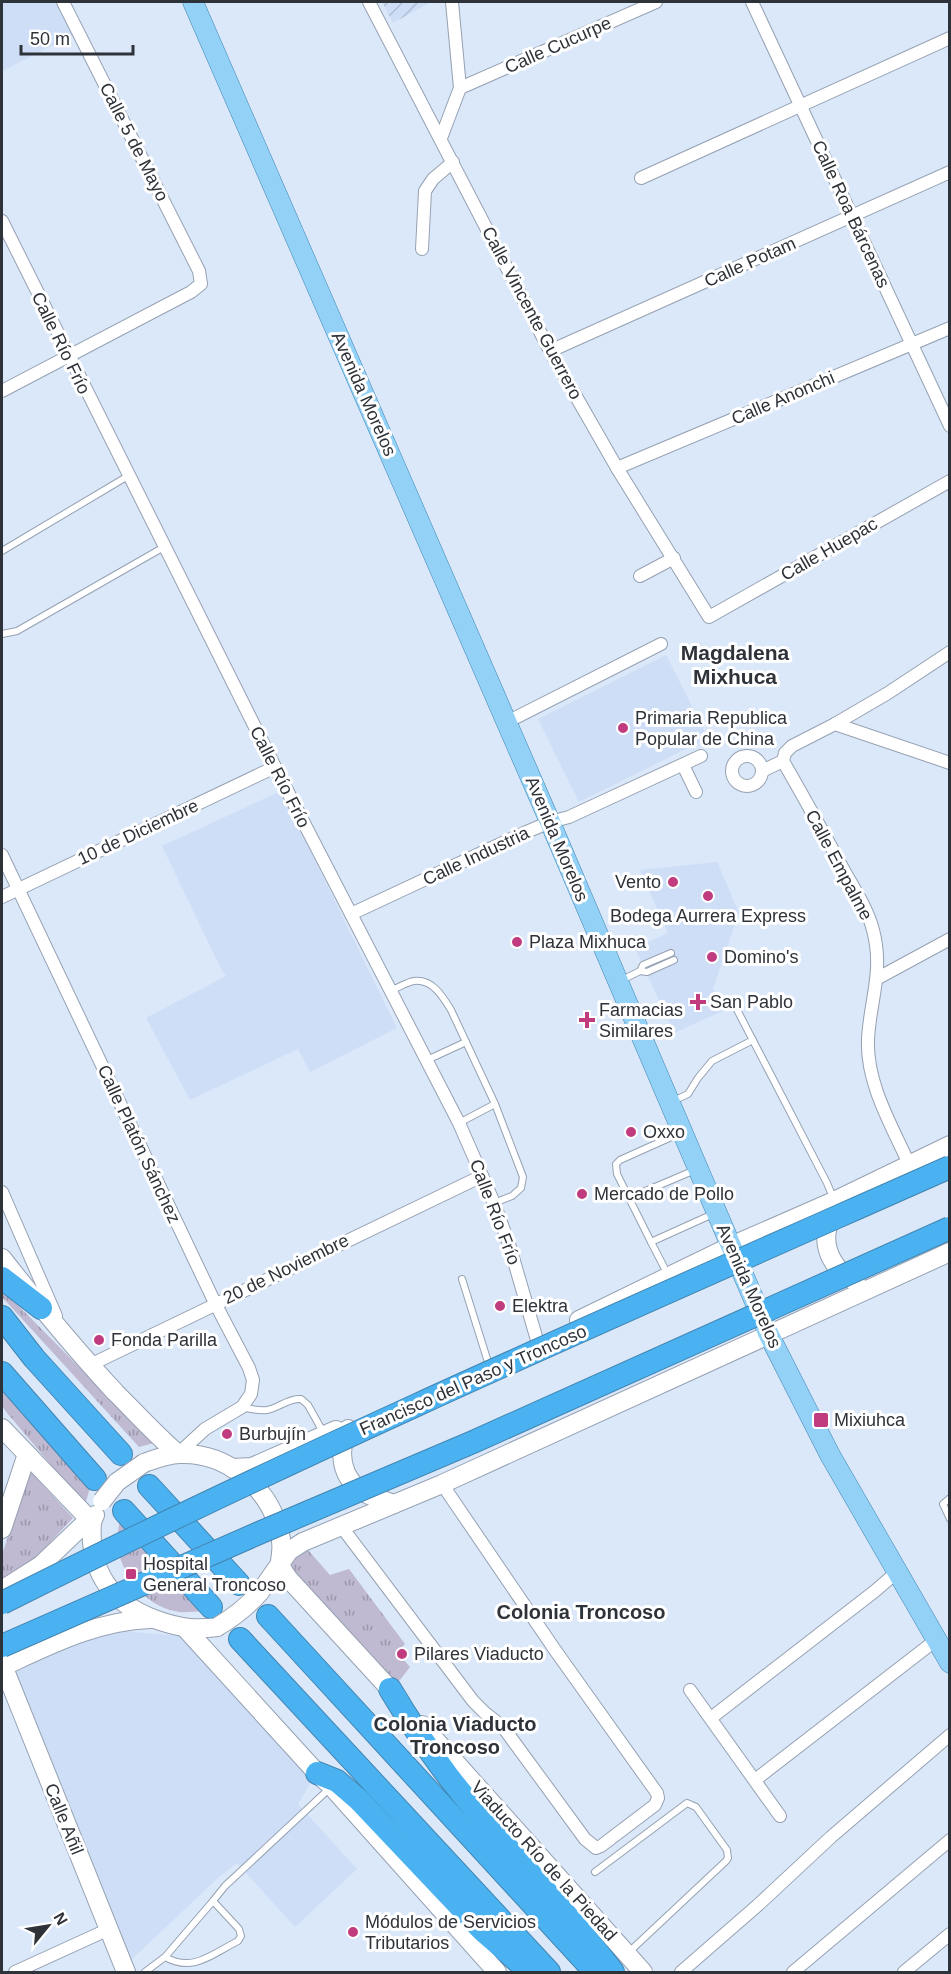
<svg xmlns="http://www.w3.org/2000/svg" width="951" height="1974" font-family="Arial,sans-serif">
	<style>
		.built { fill: #cedef7 }
		.industrial { fill: url(#industrial-furrows) }
		.grass { fill: url(#grass-tufts) }
		.lines { fill: none; stroke-linecap: round; stroke-linejoin: round }
		.lane-casing { stroke: #95a1b2; stroke-width: 8 }
		.street-casing { stroke: #95a1b2; stroke-width: 14 }
		.secondary-casing { stroke: #95a1b2; stroke-width: 20 }
		.primary-casing { stroke: #4185b1; stroke-width: 21 }
		.highway-casing { stroke: #4185b1; stroke-width: 24 }
		.lane { stroke: #fff; stroke-width: 6 }
		.street { stroke: #fff; stroke-width: 12 }
		.secondary { stroke: #fff; stroke-width: 18 }
		.primary { stroke: #93d1f7; stroke-width: 20 }
		.highway { stroke: #4bb2f1; stroke-width: 22 }
		.secondary-bridge-casing { stroke: #95a1b2; stroke-width: 20; stroke-linecap: butt }
		.highway-bridge-casing { stroke: #4185b1; stroke-width: 24; stroke-linecap: butt }
		.secondary-bridge { stroke: #fff; stroke-width: 18 }
		.highway-bridge { stroke: #4bb2f1; stroke-width: 22 }
		.poi-dot { fill: #c13c7f; stroke: #fff; stroke-width: 2 }
		.labels { text-anchor: middle; stroke-width: 6; stroke-linejoin: round; paint-order: stroke }
		.street-label { font-size: 18px; fill: #2e3239; stroke: #fff }
		.poi-label { font-size: 18px; fill: #2e3239; stroke: #fff; text-anchor: start }
		.neighbourhood-label { font-size: 20px; font-weight: bold; fill: #2e3239; stroke: #fff }
		.quarter-label { font-size: 21px; font-weight: bold; fill: #2e3239; stroke: #fff }
	</style>
	<defs>
		<pattern id="industrial-furrows" width="10" height="10" patternUnits="userSpaceOnUse" patternTransform="scale(1.5)"><rect width="10" height="10" fill="#cedef7"/><path d="M-1 1l2-2M0 10L10 0M9 11l2-2" fill="none" stroke="#b1bfd4"/></pattern>
		<pattern id="grass-tufts" width="24" height="20" patternUnits="userSpaceOnUse" patternTransform="scale(1.5)"><rect width="24" height="20" fill="#bfb9d2"/><path d="M3 7l-1-3M5 7V3M7 7l1-3M15 17l-1-3M17 17v-4M19 17l1-3" fill="none" stroke="#9c97ab"/></pattern>
	</defs>
	<rect width="100%" height="100%" fill="#dbe8fa"/>
	<!-- built -->
	<g class="built">
		<polygon points="2,2 61,2 77,33 2,71"/>
		<polygon points="666,655 708,738 579,802 538,719"/>
		<polygon points="281,791 397,1028 310,1072 298,1049 190,1100 146,1018 226,976 221,969 162,846"/>
		<polygon points="717,862 739,913 713,988 723,1011 674,1033 635,948 668,933 640,870"/>
		<polygon points="121,1631 183,1636 314,1777 298,1804 357,1869 295,1927 237,1863 219,1877 131,1960 11,1673 90,1638"/>
	</g>
	<!-- industrial -->
	<polygon class="industrial" points="382,2 431,2 393,23"/>
	<!-- grass -->
	<g class="grass">
		<polygon points="2,1289 154,1443 139,1447 2,1297"/>
		<polygon points="2,1387 90,1488 85,1505 7,1413 2,1406"/>
		<polygon points="31,1472 73,1518 30,1564 2,1583 2,1554"/>
		<path d="M120,1521L203,1611C196,1611 187,1613 180,1612C149,1609 123,1578 118,1549C116,1540 118,1530 120,1521Z"/>
		<polygon points="308,1550 330,1575 349,1569 405,1644 397,1652 410,1667 396,1685 287,1570 295,1557"/>
	</g>
	<g class="lines">
		<defs>
			<g id="lane">
				<polyline points="2,551 128,476"/>
				<polyline points="2,634 17,631 164,547"/>
				<polyline points="640,971 643,965 671,953"/>
				<polyline points="620,981 640,971 647,972 674,960"/>
				<path d="M391,990C398,988 407,982 414,981C433,979 443,997 451,1010L495,1104L523,1177L521,1188L512,1196L494,1203"/>
				<polyline points="732,1000 827,1183 834,1200"/>
				<polyline points="427,1060 466,1042"/>
				<polyline points="673,1101 688,1094 698,1078 712,1061 753,1040"/>
				<polyline points="459,1123 495,1104"/>
				<polyline points="678,1134 620,1160 616,1164 617,1174 651,1242 713,1214"/>
				<polyline points="629,1198 695,1170"/>
				<polyline points="651,1242 667,1273"/>
				<polyline points="462,1279 488,1362"/>
				<path d="M242,1407C250,1409 259,1411 267,1410C279,1408 288,1398 301,1399L308,1405L323,1432"/>
				<polyline points="950,1498 943,1504 950,1519"/>
				<polyline points="595,1872 687,1803 696,1807 727,1850 728,1858 726,1861 629,1952"/>
				<polyline points="213,1901 225,1886 330,1788"/>
				<path d="M145,1972L165,1957L213,1901L239,1929L241,1936L238,1941C212,1954 193,1973 165,1957"/>
			</g>
			<g id="street">
				<polyline points="369,2 550,351 617,468 709,617 950,481"/>
				<polyline points="752,2 950,426"/>
				<polyline points="460,88 656,2"/>
				<polyline points="441,138 460,88 452,2"/>
				<polyline points="641,178 950,38"/>
				<polyline points="2,221 275,767 459,1123 494,1203 509,1244 537,1340"/>
				<polyline points="422,249 425,191 433,179 453,162"/>
				<polyline points="550,351 950,172"/>
				<polyline points="2,391 191,292 201,284 199,271 63,2"/>
				<polyline points="617,468 950,328"/>
				<polyline points="640,576 674,558"/>
				<polyline points="507,722 661,644"/>
				<polyline points="835,724 950,763"/>
				<circle cx="747" cy="771" r="15"/>
				<polyline points="683,765 696,792"/>
				<polyline points="762,771 783,761"/>
				<polyline points="2,855 215,1303 249,1368 253,1380 251,1394 242,1407 205,1429 178,1454"/>
				<polyline points="2,897 275,767"/>
				<polyline points="351,914 524,833 550,822 569,817 701,756"/>
				<polyline points="878,978 950,939"/>
				<path d="M909,1164C891,1124 866,1083 868,1039C870,1000 884,971 873,930C867,907 852,886 841,865C822,830 803,796 783,761L785,753L792,746L835,724L888,693L950,652"/>
				<polyline points="2,1192 56,1316"/>
				<polyline points="90,1365 482,1176"/>
				<polyline points="341,1526 473,1701 485,1713 503,1727 585,1839 596,1848 601,1846 655,1805 658,1798 657,1793 555,1650 442,1484"/>
				<polyline points="690,1690 780,1816"/>
				<polyline points="711,1718 875,1591 897,1572"/>
				<polyline points="755,1780 936,1640"/>
				<polyline points="15,1972 107,1930"/>
				<polyline points="681,1972 758,1905 831,1837 950,1735"/>
				<polyline points="793,1972 950,1840"/>
				<polyline points="904,1972 950,1934"/>
			</g>
			<g id="secondary">
				<path d="M833,1212C832,1218 829,1224 827,1230C823,1252 836,1272 856,1282"/>
				<path d="M2,1258C38,1304 75,1349 115,1392C136,1413 155,1434 178,1454"/>
				<polyline points="579,1320 731,1246 834,1201 950,1145"/>
				<path d="M2,1428L92,1522C88,1574 114,1607 163,1622C182,1628 197,1630 217,1627"/>
				<path d="M348,1429C337,1451 341,1478 363,1492C373,1498 384,1500 394,1504"/>
				<path d="M144,1463C155,1459 168,1454 180,1454C225,1452 268,1486 279,1530C281,1537 282,1545 281,1553C281,1556 280,1559 280,1562C281,1567 285,1574 288,1578L398,1698"/>
				<polyline points="232,1468 252,1467 336,1430"/>
				<polyline points="2,1529 27,1454"/>
				<polyline points="2,1590 41,1565 83,1525 92,1522 95,1515"/>
				<polyline points="260,1592 289,1551 303,1542 442,1484 950,1252"/>
				<polyline points="185,1628 317,1773 332,1787 497,1972"/>
				<polyline points="2,1663 126,1972"/>
				<path d="M2,1667C50,1645 96,1621 150,1619"/>
				<polyline points="422,1725 643,1972"/>
			</g>
			<polyline id="primary" points="193,2 550,822 769,1335 830,1455 950,1663"/>
			<g id="highway">
				<polyline points="2,1278 41,1308"/>
				<polyline points="2,1317 34,1358 121,1454"/>
				<polyline points="2,1373 95,1479"/>
				<polyline points="149,1486 239,1584"/>
				<polyline points="124,1511 211,1607"/>
				<polyline points="268,1616 595,1972"/>
				<polyline points="240,1639 549,1972"/>
				<path d="M390,1689C408,1719 427,1748 448,1776C500,1844 562,1904 613,1972"/>
				<polyline points="317,1773 337,1781 359,1800 482,1930 530,1972"/>
			</g>
		</defs>
		<!-- lane casing -->
		<use href="#lane" class="lane-casing"/>
		<!-- street casing -->
		<use href="#street" class="street-casing"/>
		<!-- secondary casing -->
		<use href="#secondary" class="secondary-casing"/>
		<!-- primary casing -->
		<use href="#primary" class="primary-casing"/>
		<!-- highway casing -->
		<use href="#highway" class="highway-casing"/>
		<!-- lane -->
		<use href="#lane" class="lane"/>
		<!-- street -->
		<use href="#street" class="street"/>
		<!-- secondary -->
		<use href="#secondary" class="secondary"/>
		<!-- primary -->
		<use href="#primary" class="primary"/>
		<!-- highway -->
		<use href="#highway" class="highway"/>
		<defs>
			<g id="secondary-bridge">
				<polyline points="102,1501 117,1482 144,1463"/>
				<path d="M217,1627C234,1617 247,1607 260,1592"/>
			</g>
			<g id="highway-bridge">
				<path d="M2,1603C312,1447 632,1308 950,1167"/>
				<polyline points="2,1646 259,1533 473,1442 950,1228"/>
			</g>
		</defs>
		<!-- secondary-bridge casing -->
		<use href="#secondary-bridge" class="secondary-bridge-casing"/>
		<!-- highway-bridge casing -->
		<use href="#highway-bridge" class="highway-bridge-casing"/>
		<!-- secondary-bridge -->
		<use href="#secondary-bridge" class="secondary-bridge"/>
		<!-- highway-bridge -->
		<use href="#highway-bridge" class="highway-bridge"/>
	</g>
	<!-- markers -->
	<g class="poi-dot">
		<circle cx="623" cy="728" r="6"/>
		<circle cx="673" cy="882" r="6"/>
		<circle cx="708" cy="896" r="6"/>
		<circle cx="517" cy="942" r="6"/>
		<circle cx="712" cy="957" r="6"/>
		<path d="M695 993h6v6h6v6h-6v6h-6v-6h-6v-6h6z"/>
		<path d="M584 1011h6v6h6v6h-6v6h-6v-6h-6v-6h6z"/>
		<circle cx="631" cy="1132" r="6"/>
		<circle cx="582" cy="1194" r="6"/>
		<circle cx="500" cy="1306" r="6"/>
		<circle cx="99" cy="1340" r="6"/>
		<rect x="813" y="1412" width="16" height="16" rx="3"/>
		<circle cx="227" cy="1434" r="6"/>
		<rect x="125" y="1568" width="12" height="12" rx="3"/>
		<circle cx="402" cy="1654" r="6"/>
		<circle cx="353" cy="1932" r="6"/>
	</g>
	<g class="labels">
		<!-- street labels -->
		<g class="street-label">
			<text transform="translate(558 45) rotate(-24)" y="6">Calle Cucurpe</text>
			<text transform="translate(134 142) rotate(63)" y="6">Calle 5 de Mayo</text>
			<text transform="translate(851 214) rotate(65)" y="6">Calle Roa Bárcenas</text>
			<text transform="translate(750 262) rotate(-24)" y="6">Calle Potam</text>
			<text transform="translate(532 313) rotate(62)" y="6">Calle Vincente Guerrero</text>
			<text transform="translate(61 343) rotate(64)" y="6">Calle Río Frío</text>
			<text transform="translate(364 394) rotate(66)" y="6">Avenida Morelos</text>
			<text transform="translate(783 398) rotate(-23)" y="6">Calle Anonchi</text>
			<text transform="translate(829 549) rotate(-30)" y="6">Calle Huepac</text>
			<text transform="translate(280 777) rotate(63)" y="6">Calle Río Frío</text>
			<text transform="translate(138 832) rotate(-25)" y="6">10 de Diciembre</text>
			<text transform="translate(557 839) rotate(67)" y="6">Avenida Morelos</text>
			<text transform="translate(476 856) rotate(-25)" y="6">Calle Industria</text>
			<text transform="translate(839 865) rotate(62)" y="6">Calle Empalme</text>
			<text transform="translate(139 1144) rotate(65)" y="6">Calle Platón Sánchez</text>
			<text transform="translate(495 1212) rotate(69)" y="6">Calle Río Frío</text>
			<text transform="translate(286 1269) rotate(-26)" y="6">20 de Noviembre</text>
			<text transform="translate(749 1286) rotate(66)" y="6">Avenida Morelos</text>
			<text transform="translate(473 1380) rotate(-24)" y="6">Francisco del Paso y Troncoso</text>
			<text transform="translate(64 1819) rotate(68)" y="6">Calle Añil</text>
			<text transform="translate(544 1861) rotate(48)" y="6">Viaducto Río de la Piedad</text>
		</g>
		<!-- poi labels -->
		<g class="poi-label">
			<text x="635" y="724">Primaria Republica<tspan x="635" dy="21">Popular de China</tspan></text>
			<text x="661" y="888" text-anchor="end">Vento</text>
			<text x="708" y="922" text-anchor="middle">Bodega Aurrera Express</text>
			<text x="529" y="948">Plaza Mixhuca</text>
			<text x="724" y="963">Domino's</text>
			<text x="710" y="1008">San Pablo</text>
			<text x="599" y="1016">Farmacias<tspan x="599" dy="21">Similares</tspan></text>
			<text x="643" y="1138">Oxxo</text>
			<text x="594" y="1200">Mercado de Pollo</text>
			<text x="512" y="1312">Elektra</text>
			<text x="111" y="1346">Fonda Parilla</text>
			<text x="834" y="1426">Mixiuhca</text>
			<text x="239" y="1440">Burbujín</text>
			<text x="143" y="1570">Hospital<tspan x="143" dy="21">General Troncoso</tspan></text>
			<text x="414" y="1660">Pilares Viaducto</text>
			<text x="365" y="1928">Módulos de Servicios<tspan x="365" dy="21">Tributarios</tspan></text>
		</g>
		<!-- neighbourhood labels -->
		<g class="neighbourhood-label">
			<text x="581" y="1619">Colonia Troncoso</text>
			<text x="455" y="1731">Colonia Viaducto<tspan x="455" dy="23">Troncoso</tspan></text>
		</g>
		<!-- quarter labels -->
		<g class="quarter-label">
			<text x="735" y="660">Magdalena<tspan x="735" dy="24">Mixhuca</tspan></text>
		</g>
	</g>
	<!-- border -->
	<rect width="951" height="1974" fill="none" stroke="#2e3239" stroke-width="6"/>
	<!-- north arrow -->
	<g transform="translate(48 1926) rotate(60)" stroke="#ffffff" stroke-width="4.5" paint-order="stroke">
	<path d="M0-4.5L10 22L0 15L-10 22Z" fill="#2e3239"/>
	<text y="-9" font-size="16" font-weight="bold" text-anchor="middle" fill="#2e3239">N</text>
	</g>
	<!-- scale -->
	<path d="M21 45v9h112v-9" fill="none" stroke="#2e3239" stroke-width="3"/>
	<text x="30" y="45" font-size="18" fill="#2e3239" stroke="#ffffff" stroke-width="4.5" paint-order="stroke">50 m</text>
</svg>
